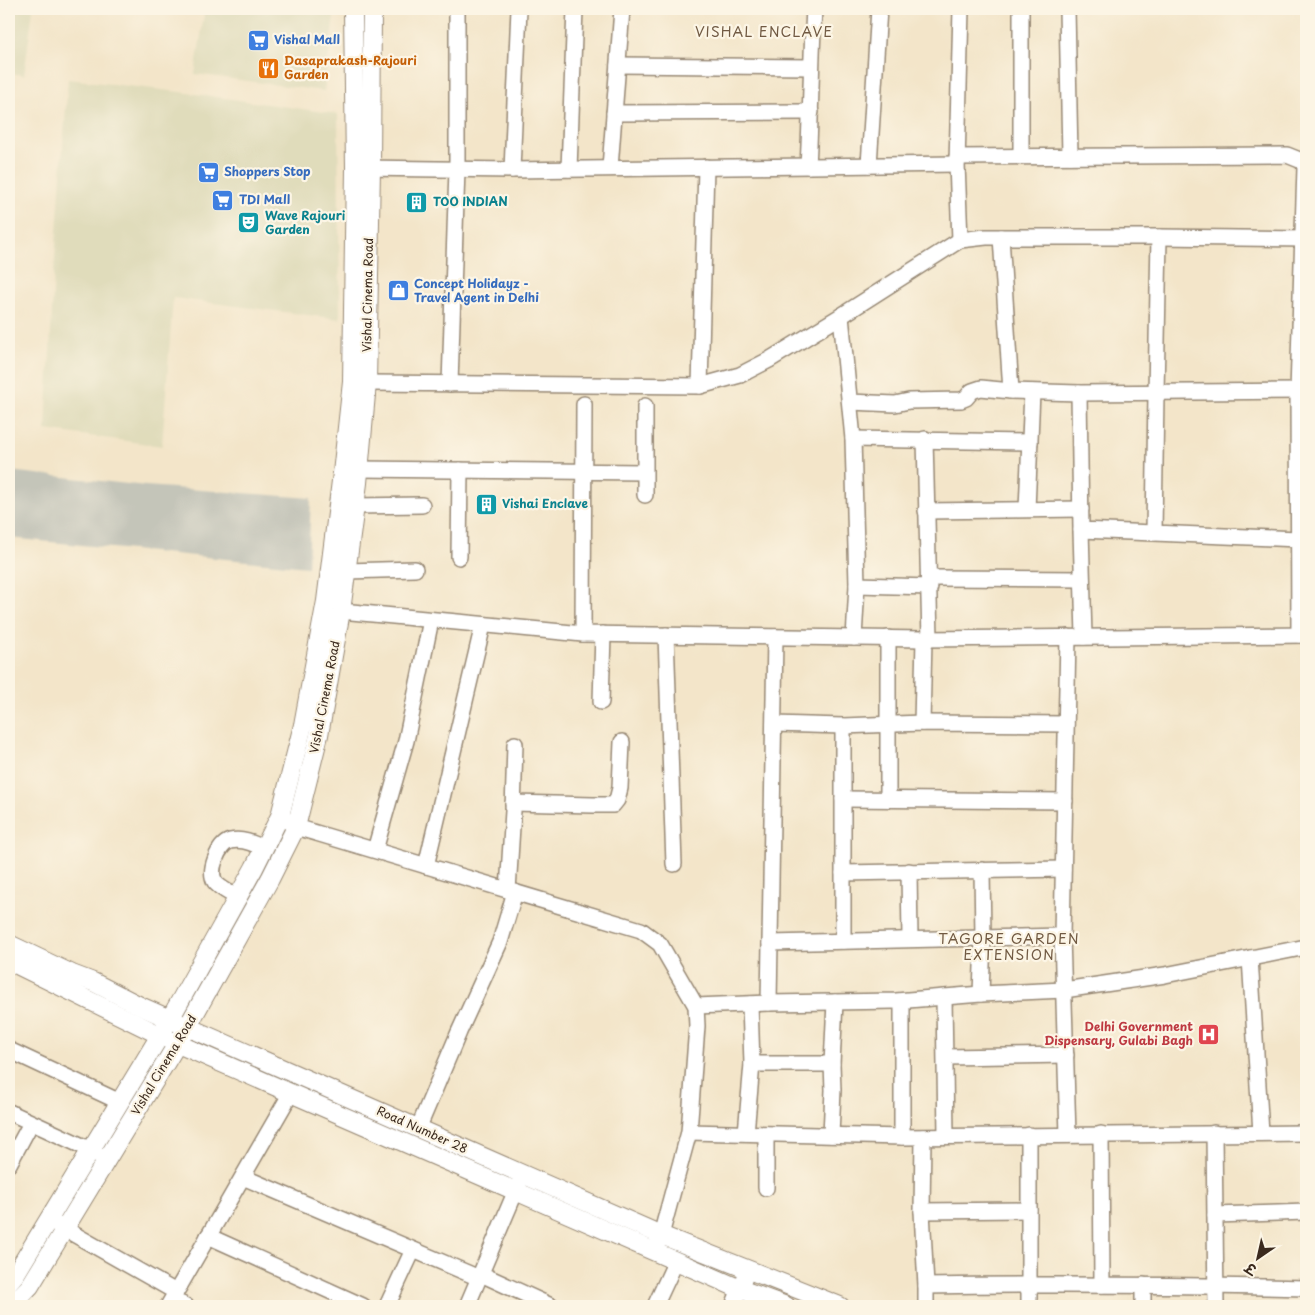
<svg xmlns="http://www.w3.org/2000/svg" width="1315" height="1315" font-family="'Playpen Sans','Playpen Sans Deva',sans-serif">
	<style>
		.built { fill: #e0dcbb }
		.industrial { fill: #c4c5b9 }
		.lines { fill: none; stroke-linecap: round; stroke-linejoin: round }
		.minor-casing { stroke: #978874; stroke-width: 18 }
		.tertiary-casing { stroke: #978874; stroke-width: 20 }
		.minor { stroke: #fff; stroke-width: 15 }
		.tertiary { stroke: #fff; stroke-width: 18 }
		.labels { text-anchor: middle; stroke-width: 4.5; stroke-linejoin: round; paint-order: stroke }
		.shop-label { font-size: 12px; font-weight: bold; fill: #366cbe; stroke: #fcf5e5; text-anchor: start }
		.food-label { font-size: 12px; font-weight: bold; fill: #c56008; stroke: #fcf5e5; text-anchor: start }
		.culture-label { font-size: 12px; font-weight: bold; fill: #0d838f; stroke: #fcf5e5; text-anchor: start }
		.street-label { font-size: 12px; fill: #3b2a1e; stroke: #fcf5e5 }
		.health-label { font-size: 12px; font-weight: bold; fill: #be3a42; stroke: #fcf5e5; text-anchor: end }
		.neighbourhood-label { font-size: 14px; letter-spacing: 1px; fill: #715a43; stroke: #fcf5e5 }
	</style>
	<rect width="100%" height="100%" fill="#fcf5e5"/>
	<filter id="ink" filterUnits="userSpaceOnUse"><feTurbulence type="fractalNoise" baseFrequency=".02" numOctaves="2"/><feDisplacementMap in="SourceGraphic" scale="10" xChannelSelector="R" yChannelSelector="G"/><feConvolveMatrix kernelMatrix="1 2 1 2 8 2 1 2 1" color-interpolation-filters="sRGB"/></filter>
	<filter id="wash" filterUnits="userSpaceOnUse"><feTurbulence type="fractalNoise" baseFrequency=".0096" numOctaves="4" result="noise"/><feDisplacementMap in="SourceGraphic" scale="20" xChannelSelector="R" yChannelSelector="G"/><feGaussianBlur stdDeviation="1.12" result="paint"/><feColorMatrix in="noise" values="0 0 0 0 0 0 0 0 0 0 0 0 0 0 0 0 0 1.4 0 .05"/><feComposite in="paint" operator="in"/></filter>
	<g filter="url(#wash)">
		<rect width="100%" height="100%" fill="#f3e5c9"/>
		<!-- built -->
		<g class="built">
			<polygon points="9,9 33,9 24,75 9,73"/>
			<polygon points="205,9 335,9 324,91 195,74"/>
			<polygon points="68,79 188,93 338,114 340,319 173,298 162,446 46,430 54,272"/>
		</g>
		<!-- industrial -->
		<polygon class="industrial" points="9,471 146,486 311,498 308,567 9,538"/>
	</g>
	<g filter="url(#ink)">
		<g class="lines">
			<defs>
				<g id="minor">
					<polyline points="1021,9 1021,157"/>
					<polyline points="1067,9 1070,156"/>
					<polyline points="618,65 811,67"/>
					<polyline points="614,113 811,112"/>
					<polyline points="957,157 1287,155 1302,161 1305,167 1298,392 1299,635"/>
					<polyline points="869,165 879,9"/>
					<path d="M808,166C811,114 811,61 814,9"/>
					<polyline points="361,168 512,170 957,164"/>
					<polyline points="610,168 622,9"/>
					<polyline points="569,169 575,9"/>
					<polyline points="512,170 519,9"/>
					<polyline points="1001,237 1011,391"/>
					<polyline points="1159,237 1156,393 1154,533 1298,539"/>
					<polyline points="960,240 957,164 961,9"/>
					<polyline points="841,316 853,439 857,585 854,638"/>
					<polyline points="367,383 700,386 740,375 769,360 841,316 960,240 986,237 1159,237 1306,239"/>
					<polyline points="450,384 457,169 457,9"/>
					<polyline points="700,386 706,167"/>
					<polyline points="1079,393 1081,530 1154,533"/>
					<polyline points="850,402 895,404 909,401 961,400 966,398 972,391 981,388 1011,391 1079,393 1306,391"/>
					<polyline points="645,406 645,495"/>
					<polyline points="853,439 1030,442"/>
					<polyline points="925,439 930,639"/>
					<polyline points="359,469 644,472"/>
					<polyline points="355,506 422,505"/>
					<polyline points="1027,509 1032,392"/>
					<polyline points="926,511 1081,509"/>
					<polyline points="1081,530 1084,637"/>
					<polyline points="459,557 460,470"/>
					<polyline points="347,571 415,569"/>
					<polyline points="930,578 1082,579"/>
					<polyline points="857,585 930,587"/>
					<polyline points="341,611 583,634 924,639 1306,635"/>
					<polyline points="583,634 584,404"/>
					<polyline points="666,635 674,864"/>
					<polyline points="888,638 888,799"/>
					<polyline points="601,702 603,634"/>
					<polyline points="922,723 924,639"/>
					<polyline points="774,724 843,726 922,723 1066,724"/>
					<polyline points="843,799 1065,801"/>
					<polyline points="513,803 593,805 613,805 617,800 620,788 622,742"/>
					<polyline points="280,816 296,827 641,930 660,944 696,1006 697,1026 689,1132 661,1235 657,1245"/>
					<polyline points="375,850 406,741 431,620"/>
					<polyline points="426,866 483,625"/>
					<polyline points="909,871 910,939"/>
					<polyline points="843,873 1063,869"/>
					<polyline points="508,890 513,811 515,744"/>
					<path d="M238,898C232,894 219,888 215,882C208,871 218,845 230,841C242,838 254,843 264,849"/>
					<polyline points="843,941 843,726"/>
					<polyline points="770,943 1062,936"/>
					<polyline points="1250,958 1261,1133"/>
					<polyline points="981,994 983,938 982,870"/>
					<polyline points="944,997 946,1136"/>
					<polyline points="769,1003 775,637"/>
					<polyline points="750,1004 752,1064 832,1064 833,1090 831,1135"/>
					<polyline points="696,1006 769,1003 896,1001 981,994 1064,990 1165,975 1306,947"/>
					<polyline points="9,1050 120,1102"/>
					<polyline points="946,1057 1066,1055"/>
					<polyline points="832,1064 835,1002"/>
					<polyline points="9,1112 91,1150 107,1161"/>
					<polyline points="418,1129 459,1032 500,942 515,892"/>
					<polyline points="689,1132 902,1137 1306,1133"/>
					<polyline points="746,1133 752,1064"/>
					<polyline points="1214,1133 1216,1306"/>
					<polyline points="1101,1134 1102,1285"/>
					<polyline points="1068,1135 1062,936 1068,637"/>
					<polyline points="902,1137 902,1001"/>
					<polyline points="923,1137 922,1211 926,1286 926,1306"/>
					<polyline points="9,1164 31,1123"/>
					<polyline points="243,1177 479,1278"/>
					<polyline points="766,1188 766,1134"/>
					<polyline points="922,1211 1029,1210"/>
					<polyline points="1215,1215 1306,1212"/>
					<polyline points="49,1220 176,1292"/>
					<polyline points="208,1236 363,1306"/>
					<polyline points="481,1274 551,1306"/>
					<path d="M926,1286C1053,1284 1180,1285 1306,1288"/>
					<polyline points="172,1300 186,1306"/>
					<polyline points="168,1306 291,1093"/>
					<polyline points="387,1306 413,1250"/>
					<polyline points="467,1306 520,1181"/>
					<polyline points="655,1306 676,1261"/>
					<polyline points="733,1306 748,1270"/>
					<polyline points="1029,1306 1029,1135"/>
					<polyline points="1143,1306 1143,1285"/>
				</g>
				<g id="tertiary">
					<polyline points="9,944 72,974 93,982 140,1006 661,1235 840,1306"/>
					<polyline points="9,961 178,1044 676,1261 740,1289 786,1306"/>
					<polyline points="9,1282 15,1275 170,1019 254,868 280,816 303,725 326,601 342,473 352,382 355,168 353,9"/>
					<polyline points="11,1306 30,1286 188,1026 270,879 296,827 319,735 341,611 358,483 367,383 371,168 372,9"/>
				</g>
			</defs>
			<!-- minor casing -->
			<use href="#minor" class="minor-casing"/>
			<!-- tertiary casing -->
			<use href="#tertiary" class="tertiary-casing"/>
			<!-- minor -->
			<use href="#minor" class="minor"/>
			<!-- tertiary -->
			<use href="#tertiary" class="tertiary"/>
		</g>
	</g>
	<!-- icons -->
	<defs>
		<symbol id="supermarket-square" viewBox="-11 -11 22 22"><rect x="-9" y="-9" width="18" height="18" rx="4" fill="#3f7fe0" stroke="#fcf5e5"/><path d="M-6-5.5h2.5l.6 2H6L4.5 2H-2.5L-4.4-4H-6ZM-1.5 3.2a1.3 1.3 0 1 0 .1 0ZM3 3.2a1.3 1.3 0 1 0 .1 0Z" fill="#fff"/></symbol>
		<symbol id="restaurant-square" viewBox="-11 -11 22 22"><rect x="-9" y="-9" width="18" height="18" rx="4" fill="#e8710a" stroke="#fcf5e5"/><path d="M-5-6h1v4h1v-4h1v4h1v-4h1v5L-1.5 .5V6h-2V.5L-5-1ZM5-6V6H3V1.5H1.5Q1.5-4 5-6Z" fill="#fff"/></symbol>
		<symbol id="building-square" viewBox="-11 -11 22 22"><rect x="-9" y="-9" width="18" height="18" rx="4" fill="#0f9aa8" stroke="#fcf5e5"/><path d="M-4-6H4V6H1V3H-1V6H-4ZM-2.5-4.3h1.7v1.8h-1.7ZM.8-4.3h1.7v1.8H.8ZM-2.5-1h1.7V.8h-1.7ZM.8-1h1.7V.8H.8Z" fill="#fff"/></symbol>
		<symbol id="theatre-square" viewBox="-11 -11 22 22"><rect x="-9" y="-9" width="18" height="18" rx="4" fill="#0f9aa8" stroke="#fcf5e5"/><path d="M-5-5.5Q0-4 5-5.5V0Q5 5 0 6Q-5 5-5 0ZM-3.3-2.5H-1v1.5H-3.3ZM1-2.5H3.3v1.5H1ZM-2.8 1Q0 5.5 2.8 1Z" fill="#fff"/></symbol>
		<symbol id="shop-square" viewBox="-11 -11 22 22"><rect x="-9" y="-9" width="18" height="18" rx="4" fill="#3f7fe0" stroke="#fcf5e5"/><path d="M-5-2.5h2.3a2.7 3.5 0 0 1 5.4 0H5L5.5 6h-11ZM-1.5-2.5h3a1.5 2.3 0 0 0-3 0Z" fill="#fff"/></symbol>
		<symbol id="hospital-square" viewBox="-11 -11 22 22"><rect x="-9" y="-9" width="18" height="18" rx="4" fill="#e0444e" stroke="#fcf5e5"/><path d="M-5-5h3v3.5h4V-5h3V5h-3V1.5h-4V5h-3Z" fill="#fff"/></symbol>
	</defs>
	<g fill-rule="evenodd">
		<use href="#supermarket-square" x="246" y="28" width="25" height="25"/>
		<use href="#restaurant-square" x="256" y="56" width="25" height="25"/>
		<use href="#supermarket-square" x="196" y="160" width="25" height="25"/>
		<use href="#supermarket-square" x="210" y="188" width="25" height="25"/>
		<use href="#building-square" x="404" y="190" width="25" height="25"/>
		<use href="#theatre-square" x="236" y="210" width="25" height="25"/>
		<use href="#shop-square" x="386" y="278" width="25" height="25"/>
		<use href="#building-square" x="474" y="492" width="25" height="25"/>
		<use href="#hospital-square" x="1196" y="1022" width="25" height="25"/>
	</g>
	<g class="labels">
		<!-- shop labels -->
		<g class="shop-label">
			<text x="274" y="44">Vishal Mall</text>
			<text x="224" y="176">Shoppers Stop</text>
			<text x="239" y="204">TDI Mall</text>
			<text x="414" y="288">Concept Holidayz -<tspan x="414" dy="14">Travel Agent in Delhi</tspan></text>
		</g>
		<!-- food labels -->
		<g class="food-label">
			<text x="284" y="65">Dasaprakash-Rajouri<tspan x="284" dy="14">Garden</tspan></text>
		</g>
		<!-- culture labels -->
		<g class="culture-label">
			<text x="433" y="206">TOO INDIAN</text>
			<text x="265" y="220">Wave Rajouri<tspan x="265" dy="14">Garden</tspan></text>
			<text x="502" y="508">Vishai Enclave</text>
		</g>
		<!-- street labels -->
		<g class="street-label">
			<text transform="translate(368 295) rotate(-89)" y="4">Vishal Cinema Road</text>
			<text transform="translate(325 697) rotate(-79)" y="4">Vishal Cinema Road</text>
			<text transform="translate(164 1065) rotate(-59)" y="4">Vishal Cinema Road</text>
			<text transform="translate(422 1130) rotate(24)" y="4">Road Number 28</text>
		</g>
		<!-- health labels -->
		<g class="health-label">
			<text x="1193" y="1031">Delhi Government<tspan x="1193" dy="14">Dispensary, Gulabi Bagh</tspan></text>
		</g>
		<!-- neighbourhood labels -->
		<g class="neighbourhood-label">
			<text x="764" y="37">VISHAL ENCLAVE</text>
			<text x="1009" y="944">TAGORE GARDEN<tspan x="1009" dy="16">EXTENSION</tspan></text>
		</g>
	</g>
	<!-- margin -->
	<rect width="1315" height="1315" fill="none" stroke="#fcf5e5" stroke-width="30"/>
	<!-- north arrow -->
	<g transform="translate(1258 1258) rotate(214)" stroke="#fcf5e5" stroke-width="4" paint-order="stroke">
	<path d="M0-4L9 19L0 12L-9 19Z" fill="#3b2a1e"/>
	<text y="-8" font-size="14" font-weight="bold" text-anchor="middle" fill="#3b2a1e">उ</text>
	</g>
</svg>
